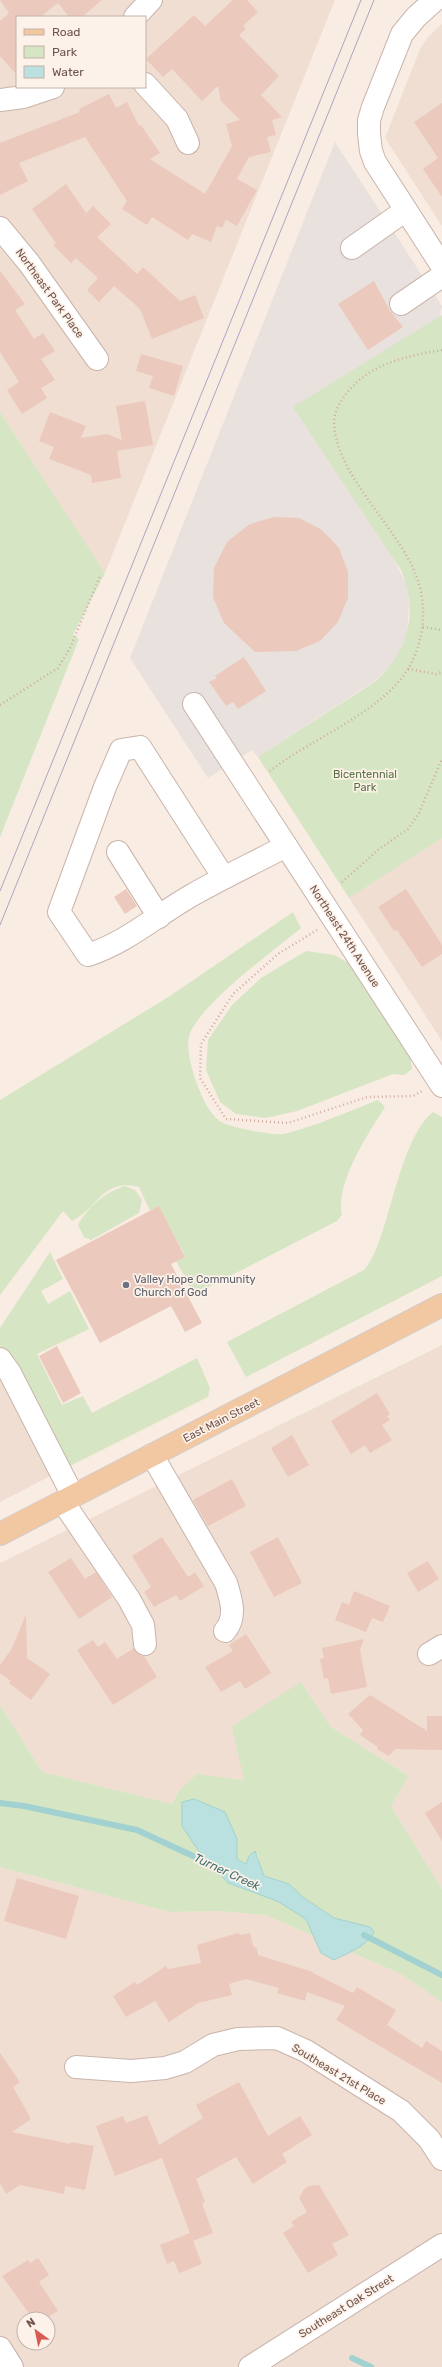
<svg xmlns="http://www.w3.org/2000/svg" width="442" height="2367" font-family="Rubik,sans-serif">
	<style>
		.residential { fill: #f0ded2; fill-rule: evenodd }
		.industrial { fill: #e9e1dd }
		.green { fill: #d6e5c3 }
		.water { fill: #bae1e0; stroke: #a1d1d1 }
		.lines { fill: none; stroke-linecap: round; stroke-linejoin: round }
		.stream { stroke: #a1d1d1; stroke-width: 6 }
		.building { fill: #ecc9bd }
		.minor-casing { stroke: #c9b4ab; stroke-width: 24 }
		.major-casing { stroke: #d4cbc9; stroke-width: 24 }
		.path { stroke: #d0aca1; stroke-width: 2.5; stroke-dasharray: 1 3; stroke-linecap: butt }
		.minor { stroke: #fff; stroke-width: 22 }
		.major { stroke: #f2c8a2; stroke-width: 22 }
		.tram { stroke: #afa3c1; stroke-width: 1 }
		.worship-dot { fill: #6b7280; stroke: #fdf2e9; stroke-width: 1.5 }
		.labels { text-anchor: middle; stroke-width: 3.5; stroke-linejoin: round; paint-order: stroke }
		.street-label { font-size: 11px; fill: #6f534c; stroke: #fdf2e9 }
		.park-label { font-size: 11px; fill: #5a7345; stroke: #fdf2e9 }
		.worship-label { font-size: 11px; fill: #5b616d; stroke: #fdf2e9; text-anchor: start }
		.water-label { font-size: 12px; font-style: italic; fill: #427273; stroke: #fdf2e9 }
	</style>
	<rect width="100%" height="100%" fill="#f9ede3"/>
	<!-- residential -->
	<g class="residential">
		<path d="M0,0H335L105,573L0,412ZM17,17H145V87H17Z"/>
		<polygon points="442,24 442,226 385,138 420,49 428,37"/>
		<polygon points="442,838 442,1041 349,898"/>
		<polygon points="442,1345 442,1889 391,1806 409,1776 331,1727 302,1683 244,1780 197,1774 180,1789 172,1804 42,1772 0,1705 0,1563"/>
		<polygon points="0,1361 70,1466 0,1502"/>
		<path d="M0,1867L170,1912L219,1911L265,1915L314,1936L321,1953L334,1960L351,1952L401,1974L442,2002V2367H0ZM24,2319H48V2343H24Z"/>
	</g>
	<!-- industrial -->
	<polygon class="industrial" points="335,142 442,306 394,560 407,585 409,604 407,635 396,660 376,680 258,757 252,750 208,778 130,658"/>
	<!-- green -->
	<g class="green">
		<path d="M442,315V838L349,898L258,757L376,681C410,650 418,611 401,570L293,407Z"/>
		<polygon points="0,412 105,573 73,635 79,639 0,837"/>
		<path d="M293,912L301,928C271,953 208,998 191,1031C184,1045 192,1070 197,1084C202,1097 209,1114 221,1122C230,1127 273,1136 284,1134C316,1126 347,1112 378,1100L385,1107C368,1134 335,1183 342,1215L337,1221L199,1292L190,1287L176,1261L185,1256L159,1207L150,1211L139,1187C103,1178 99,1207 72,1221L63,1211L0,1295V1100L170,996Z"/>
		<polygon points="306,951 334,955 349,963 410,1056 412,1069 404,1075 393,1074 297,1111 266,1118 236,1114 220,1102 206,1070 208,1040 232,1005 261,978"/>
		<path d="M433,1112L442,1117V1276L246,1377L227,1342L364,1270C368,1265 372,1258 375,1252C392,1214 402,1137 433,1112Z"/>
		<path d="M125,1186L135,1190L142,1200L139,1213L91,1240L84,1237L78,1225C87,1207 106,1192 125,1186Z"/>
		<polygon points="50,1252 63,1279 41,1291 48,1304 70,1291 89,1329 37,1354 62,1405 83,1396 92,1413 197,1358 210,1388 208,1397 70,1466 0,1346 0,1328"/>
		<polygon points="301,1682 331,1727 409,1776 391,1806 442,1889 442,2002 401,1974 351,1952 371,1938 370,1927 334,1918 304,1898 289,1884 268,1879 264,1876 260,1867 258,1855 249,1856 246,1864 237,1858 236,1839 225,1812 198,1850 228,1883 277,1901 306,1919 314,1936 265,1915 219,1911 170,1912 0,1867 0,1705 42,1772 172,1804 180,1789 197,1774 244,1780 232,1726"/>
	</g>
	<!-- water -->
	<path class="water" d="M194,1799L225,1812L237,1839V1859L246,1864L249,1856L255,1851L264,1876L289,1884L304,1898L334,1918L370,1927L374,1932C367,1946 348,1953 334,1960L321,1953L306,1919L277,1901L228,1883L198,1850L182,1826V1802Z"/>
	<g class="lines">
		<!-- stream -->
		<g class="stream">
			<polyline points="0,1803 24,1806 137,1830 219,1868"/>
			<polyline points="364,1935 442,1975"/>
			<polyline points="352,2358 371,2367"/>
		</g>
	</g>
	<!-- building -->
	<g class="building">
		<polygon points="0,0 102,0 82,17 69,17 58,3 40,17 17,17 17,75 0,56 0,21 9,13"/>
		<polygon points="233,0 247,0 258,12 243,26 246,29 239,35 279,76 261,95 282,117 272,120 276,135 267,137 271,152 249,157 237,179 257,190 237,226 226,220 222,228 217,226 211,242 192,234 188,240 152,217 147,225 122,209 127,201 85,137 19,163 28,181 0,195 0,143 80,112 79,109 109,94 116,108 127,102 139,126 141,125 160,153 150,159 205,194 232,146 226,124 240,120 221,101 218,86 202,101 172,69 163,77 146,59 194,15 205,26"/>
		<polygon points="442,103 442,197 423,169 438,158 414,122"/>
		<polygon points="66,184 86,213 93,206 111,224 97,237 137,274 143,267 180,301 195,295 204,318 152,339 140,309 114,286 99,302 87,290 98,278 76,258 71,263 53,245 56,243 32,209"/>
		<polygon points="0,271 25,304 15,310 34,339 43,333 55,351 41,359 55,380 41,388 47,398 22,414 7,390 19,382 0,352"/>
		<polygon points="374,281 390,311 403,327 368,350 338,304"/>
		<polygon points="141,354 183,366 174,396 149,388 153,376 136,371"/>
		<polygon points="145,401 153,445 117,451 121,478 92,483 91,475 49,459 54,447 39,441 50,412 86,426 81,438 107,434 122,440 116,406"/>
		<polygon points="274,517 299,518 322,530 339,548 348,572 348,598 338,622 320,641 296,651 255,652 224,623 213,597 214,568 227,542 250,524"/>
		<polygon points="244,657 266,691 238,709 233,702 226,706 209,682 217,678 215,676"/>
		<polygon points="126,889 137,906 125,914 114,897"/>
		<polygon points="406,889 442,945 442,954 422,967 397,930 394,931 378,907"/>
		<polygon points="159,1206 185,1257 171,1264 202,1323 185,1332 171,1306 100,1343 56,1260"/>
		<polygon points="57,1346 81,1393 63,1403 39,1356"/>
		<polygon points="377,1393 390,1414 387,1416 390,1420 382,1425 392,1440 370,1453 365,1445 351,1454 331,1421"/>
		<polygon points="292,1435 309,1465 288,1477 271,1448"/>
		<polygon points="232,1479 246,1506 208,1526 193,1500"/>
		<polygon points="162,1537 188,1577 195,1572 204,1586 180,1601 176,1595 154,1607 144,1592 151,1587 132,1556"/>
		<polygon points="278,1537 302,1583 274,1597 250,1552"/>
		<polygon points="71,1558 85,1579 96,1572 112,1597 79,1619 48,1572"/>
		<polygon points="428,1561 439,1579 418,1592 407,1573"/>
		<polygon points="354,1591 390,1606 383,1622 372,1618 366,1632 335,1620 342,1602 349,1605"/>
		<polygon points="26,1615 27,1658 50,1674 31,1700 9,1683 11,1681 0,1673 0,1665 11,1650"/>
		<polygon points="246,1634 271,1673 245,1689 240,1681 221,1692 205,1667 233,1651 229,1645"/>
		<polygon points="364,1639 360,1650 367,1687 331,1694 328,1678 324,1679 320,1659 324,1658 322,1648"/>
		<polygon points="93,1640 98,1647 105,1642 117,1659 134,1648 140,1655 144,1656 157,1677 113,1705 77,1650"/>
		<polygon points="370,1695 427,1731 427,1716 442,1716 442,1750 395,1749 389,1756 377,1749 378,1747 360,1735 363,1730 348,1714"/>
		<polygon points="442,1802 442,1841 425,1813"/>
		<polygon points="17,1878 79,1896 66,1939 4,1921"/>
		<polygon points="238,1933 240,1935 250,1933 253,1946 257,1949 258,1955 313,1972 313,1973 353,1993 357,1987 396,2010 387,2025 422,2048 426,2041 442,2051 442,2083 336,2020 345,2006 307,1992 305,2001 277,1993 279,1988 246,1979 229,1984 232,1995 198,2003 169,2022 155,2001 126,2017 113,1996 135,1982 137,1985 166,1966 168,1969 201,1963 197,1945"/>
		<polygon points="0,2053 20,2082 13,2087 31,2119 12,2132 71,2144 71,2142 94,2146 85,2190 65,2186 64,2194 20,2185 6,2194 0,2183"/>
		<polygon points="239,2082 268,2136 300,2116 312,2135 282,2154 287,2162 253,2184 236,2157 196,2179 205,2202 202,2204 213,2233 193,2241 162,2158 115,2176 96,2126 123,2116 126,2123 147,2115 159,2145 203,2118 196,2105"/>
		<polygon points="319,2185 349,2235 332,2244 338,2255 308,2273 283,2233 294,2226 291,2222 307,2212 299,2198 304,2189 309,2186"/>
		<polygon points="190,2233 202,2264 179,2273 174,2261 167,2264 160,2245"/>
		<polygon points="38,2258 49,2275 39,2282 58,2311 44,2319 33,2319 2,2276 28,2260 30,2263"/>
	</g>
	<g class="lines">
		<defs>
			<g id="minor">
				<polyline points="435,0 416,17 402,34 373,107 369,120 369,134 371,151 375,162 442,266"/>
				<polyline points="135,17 151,0"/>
				<polyline points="145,84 177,119 188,143"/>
				<polyline points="0,100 23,97 53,87"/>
				<polyline points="0,228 29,263 97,359"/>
				<polyline points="352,248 406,210"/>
				<polyline points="401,304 442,276"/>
				<polyline points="194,704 442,1086"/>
				<polyline points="118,852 159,917"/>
				<path d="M224,878L140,747L121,750L105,787L59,912L88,955C128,942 158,914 194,894C224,877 256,862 286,846"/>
				<polyline points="0,1359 10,1373 73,1496"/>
				<path d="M152,1455L226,1583C231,1599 237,1617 225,1631"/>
				<polyline points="63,1502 129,1599 143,1625 145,1644"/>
				<polyline points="429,1654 442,1646"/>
				<polyline points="76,2067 131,2071 165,2068 185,2062 213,2045 238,2039 277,2038 306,2051 401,2111 429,2139 442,2159"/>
				<polyline points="0,2348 12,2367"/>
				<polyline points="250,2367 442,2245"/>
			</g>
			<polyline id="major" points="0,1534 442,1305"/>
		</defs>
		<!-- minor casing -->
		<use href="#minor" class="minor-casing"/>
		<!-- major casing -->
		<use href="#major" class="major-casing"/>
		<!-- path -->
		<g class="path">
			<polyline points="423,627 442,630"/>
			<polyline points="408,669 436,674 442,672"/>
			<polyline points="0,705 58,668 70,648 100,576"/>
			<path d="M270,771C310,739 381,713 408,669C423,644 427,612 419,584C403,530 336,479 334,422C334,412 340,402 346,394C369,364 406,356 442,350"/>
			<polyline points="342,882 378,850 408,829 419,813 442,759"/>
			<polyline points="317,930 278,954 233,994 201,1044 200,1078 226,1119 288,1123 367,1097 413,1096 422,1091"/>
		</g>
		<!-- minor -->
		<use href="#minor" class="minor"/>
		<!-- major -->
		<use href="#major" class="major"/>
		<!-- tram -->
		<g class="tram">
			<polyline points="0,891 361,0"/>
			<polyline points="0,925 374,0"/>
		</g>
	</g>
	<!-- markers -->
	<circle class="worship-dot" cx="126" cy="1285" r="4"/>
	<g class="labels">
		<!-- street labels -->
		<g class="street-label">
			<text transform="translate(50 293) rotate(54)" y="4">Northeast Park Place</text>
			<text transform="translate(345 936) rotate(57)" y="4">Northeast 24th Avenue</text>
			<text transform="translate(221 1420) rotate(-27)" y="4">East Main Street</text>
			<text transform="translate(339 2074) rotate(31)" y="4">Southeast 21st Place</text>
			<text transform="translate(346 2306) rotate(-32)" y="4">Southeast Oak Street</text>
		</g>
		<!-- park labels -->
		<g class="park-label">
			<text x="365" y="778">Bicentennial<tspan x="365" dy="13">Park</tspan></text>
		</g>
		<!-- worship labels -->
		<g class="worship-label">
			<text x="134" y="1283">Valley Hope Community<tspan x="134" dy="13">Church of God</tspan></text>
		</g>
		<!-- water labels -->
		<g class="water-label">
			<text transform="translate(227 1872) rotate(25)" y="4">Turner Creek</text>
		</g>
	</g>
	<!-- legend -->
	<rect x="16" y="16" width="130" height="72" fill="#fdf2e9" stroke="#c4b2aa"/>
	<rect x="24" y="29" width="20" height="6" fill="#f2c8a2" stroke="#c4b2aa"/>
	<text x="52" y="36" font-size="12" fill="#6f534c">Road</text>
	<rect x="24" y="46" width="20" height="12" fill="#d6e5c3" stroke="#c4b2aa"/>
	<text x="52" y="56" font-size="12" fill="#6f534c">Park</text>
	<rect x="24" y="66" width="20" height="12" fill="#bae1e0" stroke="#c4b2aa"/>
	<text x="52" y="76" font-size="12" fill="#6f534c">Water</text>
	<!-- north arrow -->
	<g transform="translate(36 2331) rotate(327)"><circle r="19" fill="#fdf2e9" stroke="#c4b2aa"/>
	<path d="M0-3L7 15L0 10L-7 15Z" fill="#d75d54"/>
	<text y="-6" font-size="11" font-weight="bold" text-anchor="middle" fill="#6f534c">N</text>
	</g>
</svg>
